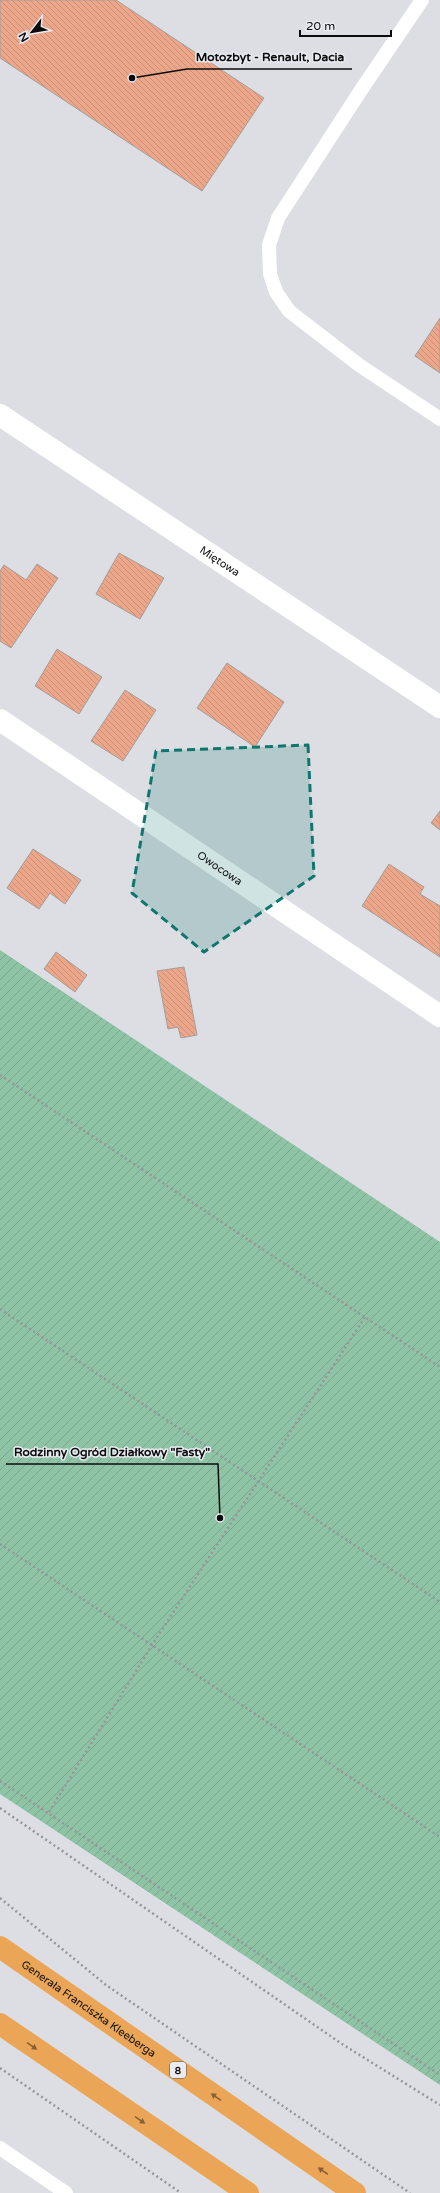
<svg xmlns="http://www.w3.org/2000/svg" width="440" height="2193" font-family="'Varela Round',sans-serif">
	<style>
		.garden { fill: url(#garden-furrows) }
		.building { fill: url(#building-back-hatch); stroke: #a49e9c }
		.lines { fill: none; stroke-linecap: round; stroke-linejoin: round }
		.path { stroke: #94969a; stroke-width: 2.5; stroke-dasharray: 2 3; stroke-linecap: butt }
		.service { stroke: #fff; stroke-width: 14 }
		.minor { stroke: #fff; stroke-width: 22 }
		.trunk { stroke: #eaa656; stroke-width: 22 }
		.oneway { fill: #866136 }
		.marked { fill: #0f766e; fill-opacity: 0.2; stroke: #0f766e; stroke-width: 3; stroke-dasharray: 8 5; stroke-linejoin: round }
		.labels { text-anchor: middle; stroke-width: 3; stroke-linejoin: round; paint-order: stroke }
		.shield { fill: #e9ebf0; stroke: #4e4f52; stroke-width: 1 }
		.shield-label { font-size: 10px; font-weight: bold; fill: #0c0c0e }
		.street-label { font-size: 11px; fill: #0c0c0e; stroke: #e9ebf0 }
		.leader { fill: none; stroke: #0c0c0e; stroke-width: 1.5 }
		.callout-dot { fill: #0c0c0e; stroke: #e9ebf0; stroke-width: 1.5 }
		.callout-label { font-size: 12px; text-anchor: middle; font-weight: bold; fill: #0c0c0e; stroke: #e9ebf0; stroke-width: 3; stroke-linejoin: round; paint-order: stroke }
	</style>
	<defs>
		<pattern id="garden-furrows" width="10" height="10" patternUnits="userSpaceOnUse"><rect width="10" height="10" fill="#8ec4a5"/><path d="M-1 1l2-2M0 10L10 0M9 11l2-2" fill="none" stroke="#79a78d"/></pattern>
		<pattern id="building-back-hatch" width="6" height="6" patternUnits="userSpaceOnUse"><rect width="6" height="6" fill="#eca78b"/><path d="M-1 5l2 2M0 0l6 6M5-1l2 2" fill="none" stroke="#c98f77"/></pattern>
	</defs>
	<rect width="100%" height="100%" fill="#dcdee3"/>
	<!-- garden -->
	<polygon class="garden" points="0,950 440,1242 440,2085 0,1794"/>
	<!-- building -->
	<g class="building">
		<polygon points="0,0 116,0 264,98 202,191 0,58"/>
		<polygon points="440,318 440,373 415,356"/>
		<polygon points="119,553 164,578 140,619 96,594"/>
		<polygon points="37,564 58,578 11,648 0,641 0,571 4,565 26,580"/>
		<polygon points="57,649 102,677 79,714 35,686"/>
		<polygon points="227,663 284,702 255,747 197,708"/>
		<polygon points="125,690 156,710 123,761 91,741"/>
		<polygon points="440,811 440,830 431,823"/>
		<polygon points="33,849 81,880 65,904 50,893 39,909 7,888"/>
		<polygon points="389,864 424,887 420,894 440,906 440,957 362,906"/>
		<polygon points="56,952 87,975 75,992 44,969"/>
		<polygon points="184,967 197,1035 181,1038 178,1027 168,1029 157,971"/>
	</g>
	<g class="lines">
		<!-- path -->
		<g class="path">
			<polyline points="0,1075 440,1367"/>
			<polyline points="0,1309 440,1602"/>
			<polyline points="0,1544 440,1837"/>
			<polyline points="0,1781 440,2075"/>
			<polyline points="0,1808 342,2044 440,2105"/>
			<polyline points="49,1812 152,1645 365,1317"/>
			<polyline points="0,1898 106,1985 410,2193"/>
			<polyline points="0,2068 181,2193"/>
		</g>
		<!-- service -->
		<g class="service">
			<polyline points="422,0 363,87 278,218 269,245 270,274 276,292 289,311 359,365 440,419"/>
			<polyline points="0,2148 66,2193"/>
		</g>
		<!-- minor -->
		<g class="minor">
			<path id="s1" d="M0,415L440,707"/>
			<path id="s2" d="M0,720L440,1016"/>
		</g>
		<!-- trunk -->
		<g class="trunk">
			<path id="s3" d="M0,1947L355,2193"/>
			<polyline points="0,2024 248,2193"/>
		</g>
	</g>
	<!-- one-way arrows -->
	<defs><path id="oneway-solid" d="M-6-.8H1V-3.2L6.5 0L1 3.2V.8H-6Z"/></defs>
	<g class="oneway">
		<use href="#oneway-solid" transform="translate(32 2046) rotate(34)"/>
		<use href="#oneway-solid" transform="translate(216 2097) rotate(-145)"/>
		<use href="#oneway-solid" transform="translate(140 2120) rotate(34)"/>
		<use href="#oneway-solid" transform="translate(323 2171) rotate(-145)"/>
	</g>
	<!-- marked area -->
	<path class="marked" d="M308,745L314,876L204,952L132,893L156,751Z"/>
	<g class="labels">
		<!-- shield labels -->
		<rect class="shield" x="170" y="2062" width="16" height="16" rx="3"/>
		<g class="shield-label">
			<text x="178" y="2074">8</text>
		</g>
		<!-- street labels -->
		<g class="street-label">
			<text dy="4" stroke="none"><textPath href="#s1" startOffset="264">Miętowa</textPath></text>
			<text dy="4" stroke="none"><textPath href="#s2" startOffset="265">Owocowa</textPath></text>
			<text dy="4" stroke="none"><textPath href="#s3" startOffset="108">Generała Franciszka Kleeberga</textPath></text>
		</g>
	</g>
	<!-- callouts -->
	<path class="leader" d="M132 78L187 69H352M220 1518L218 1464H6"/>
	<g class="callout-dot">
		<circle cx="132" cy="78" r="4"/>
		<circle cx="220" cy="1518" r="4"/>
	</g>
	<g class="callout-label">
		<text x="270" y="61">Motozbyt - Renault, Dacia</text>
		<text x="112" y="1456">Rodzinny Ogród Działkowy "Fasty"</text>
	</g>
	<!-- north arrow -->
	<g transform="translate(32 32) rotate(239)" stroke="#e9ebf0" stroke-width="3" paint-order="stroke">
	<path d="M0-3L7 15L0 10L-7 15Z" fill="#0c0c0e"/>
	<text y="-6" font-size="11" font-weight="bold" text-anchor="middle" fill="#0c0c0e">N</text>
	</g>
	<!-- scale -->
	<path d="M300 30v6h91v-6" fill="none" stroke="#0c0c0e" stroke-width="2"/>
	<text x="306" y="30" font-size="12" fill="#0c0c0e" stroke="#e9ebf0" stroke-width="3" paint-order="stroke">20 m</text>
</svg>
